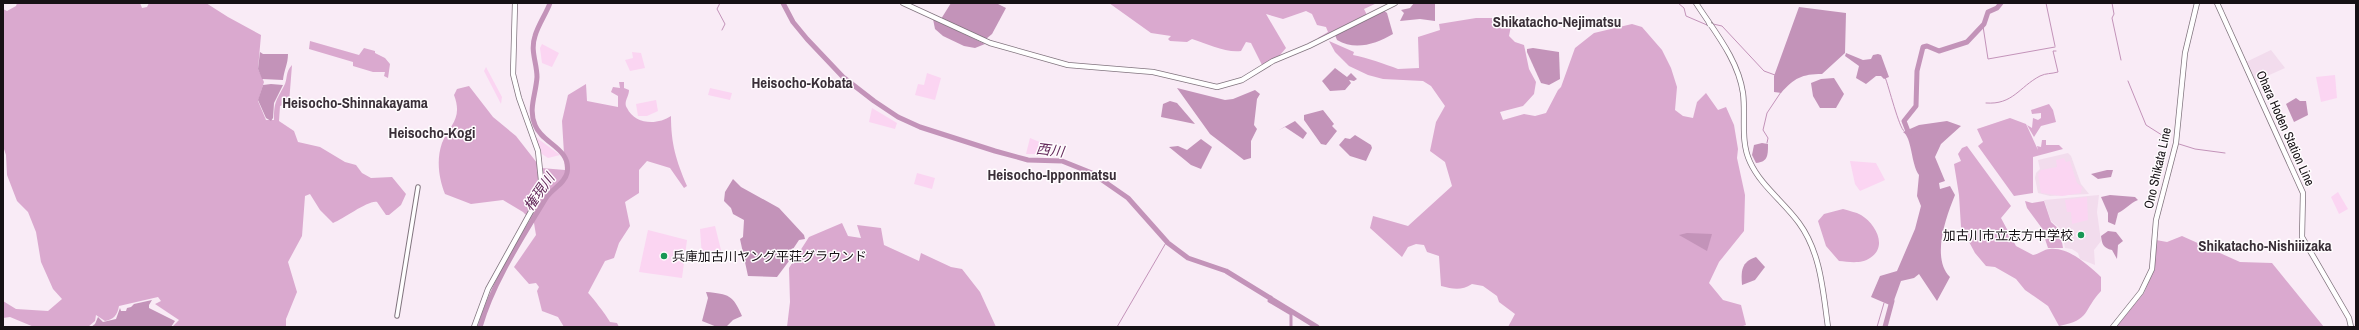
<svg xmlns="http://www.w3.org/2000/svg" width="2359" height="330" font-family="'Archivo Narrow','Noto Sans JP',sans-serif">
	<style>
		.built { fill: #f2dced }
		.green { fill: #fbd5f2 }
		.forest { fill: #daa9cf }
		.water { fill: #c393b9 }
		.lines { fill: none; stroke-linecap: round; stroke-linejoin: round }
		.stream { stroke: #c393b9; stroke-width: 1 }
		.canal { stroke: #c393b9; stroke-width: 3 }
		.river { stroke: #c393b9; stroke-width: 5 }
		.minor-casing { stroke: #81747e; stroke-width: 5.5 }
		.major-casing { stroke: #81747e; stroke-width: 6 }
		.minor { stroke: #fff; stroke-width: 3.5 }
		.major { stroke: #fff; stroke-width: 4.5 }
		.major-bridge-casing { stroke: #81747e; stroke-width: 6; stroke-linecap: butt }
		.major-bridge { stroke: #fff; stroke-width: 4.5 }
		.poi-dot { fill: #189755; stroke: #fffcfe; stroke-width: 1.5 }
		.labels { text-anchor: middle; stroke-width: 3; stroke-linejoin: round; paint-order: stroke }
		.street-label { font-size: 13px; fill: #161115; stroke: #fffcfe }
		.poi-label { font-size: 13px; fill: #161115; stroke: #fffcfe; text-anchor: end }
		.water-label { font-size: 14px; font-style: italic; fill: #642a5b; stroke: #fffcfe }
		.quarter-label { font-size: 15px; font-weight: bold; fill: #3a2f38; stroke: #fffcfe }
	</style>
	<rect width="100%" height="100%" fill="#f9ebf6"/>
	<!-- built -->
	<g class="built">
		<polygon points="2271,50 2285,68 2256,81 2246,62"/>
		<polygon points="2068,153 2071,156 2081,184 2089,194 2050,196 2038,193 2035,178 2036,173 2040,169 2038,160"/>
		<polygon points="2099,195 2097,212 2101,241 2094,250 2095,265 2080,259 2078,253 2072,249 2065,248 2061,229 2051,221 2044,200"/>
	</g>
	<!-- green -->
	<g class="green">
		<polygon points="542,44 559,53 552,67 542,63 540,48"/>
		<polygon points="632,52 641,53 645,68 630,71 625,60 633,58"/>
		<polygon points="486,67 502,97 501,104 484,71"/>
		<polygon points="927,73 941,78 935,100 915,95 918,84 924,85"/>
		<polygon points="2335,75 2337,98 2321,102 2316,77"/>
		<polygon points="710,88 732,93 730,100 708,95"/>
		<polygon points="656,100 658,111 647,116 638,116 636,104"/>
		<polygon points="872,108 897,123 895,129 869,122"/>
		<polygon points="532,131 537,138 560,155 548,158 539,152"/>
		<polygon points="1030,138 1042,143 1040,154 1026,154"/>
		<polygon points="2064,158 2066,162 2070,161 2077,183 2082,187 2081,193 2062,196 2041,193 2038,174 2041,170 2057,167 2056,160"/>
		<polygon points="1850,161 1876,163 1885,180 1860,191 1855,184"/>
		<polygon points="917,173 935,178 932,189 914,184"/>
		<polygon points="2338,192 2348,209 2339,214 2331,197"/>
		<polygon points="2087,197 2088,220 2072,224 2071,212 2067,212 2065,200"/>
		<polygon points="715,226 722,254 702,257 700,229"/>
		<polygon points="648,230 687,240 682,278 639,272"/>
	</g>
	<!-- forest -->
	<g class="forest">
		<path d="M17,3H140L142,8L147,7L149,3H206L228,17L261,35L258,69L264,82L258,101L266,120H274C274,102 276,101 284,86C288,79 285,72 292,65L289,103L280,106L279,121L294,131L298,142L320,147L345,162L356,165L362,173L371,178L392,177L406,194L401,205L389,215H386L377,202C368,200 344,219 333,223L320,210L310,194L305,196L302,236L288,262L297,292L286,319V327H172L179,320L155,304L161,301L158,297L119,306C117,316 114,319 105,321L96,315L95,321L88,327H34L10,317L3,318V301L16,309L48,311L62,299L53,289L41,262L36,232L28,212L17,201L7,175L6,155L3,146V9L7,11L16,6Z"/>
		<path d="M1109,3H1377L1364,9L1367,15L1320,40L1318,38L1328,32L1326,27L1317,25L1312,14L1306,11L1283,19L1266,14L1286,48L1280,55L1262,65L1251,43L1246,42L1241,51C1226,53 1207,44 1192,39L1187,42L1170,41L1168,39L1171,36L1151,33Z"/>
		<path d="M1476,18H1494L1497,26H1511L1509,36L1515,42L1524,45L1529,69L1536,82L1534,94L1523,106L1500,112L1503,120L1524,114L1535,116L1546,113L1558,90L1561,87L1575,48L1594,33L1632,24L1642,27L1662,50L1671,68L1677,87L1675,110L1683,116L1693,118L1697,102L1706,93L1718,110L1726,107L1734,125L1738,149L1737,158L1745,195L1744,231L1719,262L1709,283L1723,300L1741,305L1746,325L1740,327H1508L1515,314L1499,302L1497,296L1483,286L1472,284C1461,291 1453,289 1441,286L1439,256L1427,252L1424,245L1416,244L1408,247L1402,257L1370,228L1373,216L1408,226L1452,186L1445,162L1430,151L1436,122L1445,106L1431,86L1423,81L1383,79L1368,75L1349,66L1335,52L1329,41L1354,52L1353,55C1368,58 1385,64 1398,69L1419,68L1418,37L1440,30L1439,24Z"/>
		<polygon points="310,41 359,55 364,48 375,51 375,53 385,58 390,64 388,78 384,76 385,72 373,72 353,66 353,62 309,49"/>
		<path d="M619,82H624V88L629,90C629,97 623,102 627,108C635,125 658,125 671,116C671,144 676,160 687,186L684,188L670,168L647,161L639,170V193L625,202L630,226L619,243L614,258L605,261L588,293C591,295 609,319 610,322L617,323L619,327H564L558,317L542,311L537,291L539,287L536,283L529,284L514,267L536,235L534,223L523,212L503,200L471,204L445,194C439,179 436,160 442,143C450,124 463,119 454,95L457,89L469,86L493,117L516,136L541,168L565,170L562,121L568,95L586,84L587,101L618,107V96L611,92L613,87L620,88Z"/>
		<polygon points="2049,104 2053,110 2056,122 2041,126 2034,137 2027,125 2032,128 2033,118 2038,120 2041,118 2041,113 2032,114 2031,110"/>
		<polygon points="2010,118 2026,124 2038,150 2037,146 2041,147 2042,140 2046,140 2046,145 2059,145 2063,149 2033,157 2033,193 2014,196 1978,146 1983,142 1977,129"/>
		<path d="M1967,146L2011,206L2001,218L2016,246L2033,255C2039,254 2044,249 2050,249C2069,247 2088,265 2101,277V291C2083,310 2091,320 2059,326L2048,306L2025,290L2016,279L1995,267L1986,266L1975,253L1961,227L1959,195L1954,164L1961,161L1958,154L1962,148Z"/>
		<polygon points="2025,201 2032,203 2044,201 2051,222 2060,230 2063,248 2048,248 2041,227 2027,208"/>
		<path d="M1843,209C1849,211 1856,212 1861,215C1876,224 1888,247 1870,258C1862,264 1849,262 1839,261L1826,246L1818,221L1824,214Z"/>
		<polygon points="842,223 848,236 861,238 857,225 881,228 884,245 919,261 921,253 951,267 962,269 980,292 996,327 787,327 790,302 789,268 809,237"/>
		<polygon points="2182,236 2240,262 2272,263 2324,327 2116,327 2144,293 2154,270 2156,240 2167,242"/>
	</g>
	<!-- water -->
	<g class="water">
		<polygon points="951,3 996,3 1006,8 992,34 986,39 941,19"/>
		<polygon points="1414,3 1435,3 1435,21 1420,19 1400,21 1404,13 1401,10 1410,8"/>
		<path d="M1799,7L1846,13L1845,53L1822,74C1802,74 1794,78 1781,93L1774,92V76Z"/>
		<path d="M1383,10L1387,13L1393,34C1376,44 1355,51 1337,40L1335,35Z"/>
		<polygon points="933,19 985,44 975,48 964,46 943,36 935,29"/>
		<polygon points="1533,48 1559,52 1560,79 1549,85 1541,83 1527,52 1527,49"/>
		<path d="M260,52L263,54H288C288,64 284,70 283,80L262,79L258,69Z"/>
		<polygon points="1846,53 1863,60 1871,59 1873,55 1878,54 1881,55 1889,77 1884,79 1881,76 1876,76 1866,84 1856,78 1859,66 1845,56"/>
		<polygon points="1335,68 1347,77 1351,73 1357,79 1354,81 1349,80 1351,83 1345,90 1330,91 1322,81"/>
		<polygon points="1834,78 1844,94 1836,108 1820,108 1813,96 1811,83 1821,79"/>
		<polygon points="271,84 283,85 274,103 273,118 271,121 266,118 258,100 263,85"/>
		<polygon points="1177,88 1225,100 1233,99 1255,90 1260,94 1257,99 1254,125 1257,129 1251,141 1251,158 1244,160 1210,134"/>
		<polygon points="2296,98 2300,101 2306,101 2308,115 2294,122 2286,104"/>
		<polygon points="1170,101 1177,103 1195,124 1161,117 1163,104"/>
		<polygon points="1323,110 1334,124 1332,126 1337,131 1326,145 1321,144 1304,120 1304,115"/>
		<polygon points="1295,121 1307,133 1303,139 1285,127 1279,130"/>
		<path d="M1947,121L1961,126L1941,144L1935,157L1945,181L1939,183L1940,189L1950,186L1955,195C1946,217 1931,258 1950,277L1937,301L1919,274L1914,278L1901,281L1892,306L1871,297L1880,276L1897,271L1915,229L1921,206L1917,196L1919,175C1911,164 1912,137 1903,132L1919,125Z"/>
		<polygon points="1355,135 1371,145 1372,148 1366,161 1350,156 1339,145 1345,138 1350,139"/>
		<polygon points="1201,139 1212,147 1201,169 1191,165 1169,147 1178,146 1187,150"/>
		<path d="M1762,143L1768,144C1768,155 1768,162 1756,163L1752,155L1754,145Z"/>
		<polygon points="2107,170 2113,170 2111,177 2098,179 2091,174"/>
		<polygon points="733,179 741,187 779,208 804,235 805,239 799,240 791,252 792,257 777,277 748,276 740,239 743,237 744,220 733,214 731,208 724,201 725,192"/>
		<path d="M2110,195L2135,197L2138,200C2130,203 2126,209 2118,213L2115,225L2108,222V213L2101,197Z"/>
		<path d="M2108,231L2116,232L2123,241L2118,245L2117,259L2112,250C2103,248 2102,244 2101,236Z"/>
		<polygon points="1687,233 1712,234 1707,251 1679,235"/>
		<path d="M1756,257L1765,267L1755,280L1742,285C1741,271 1741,262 1756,257Z"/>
		<path d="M706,292C729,294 733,295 742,316L733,320L726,327H717L702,321L708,298Z"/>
		<polygon points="152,300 149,305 149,308 175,321 171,327 91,327 95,324 98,317 103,322 116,319 120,308 121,311 126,311 127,308 131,307 134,304"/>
	</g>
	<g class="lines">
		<!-- stream -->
		<g class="stream">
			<polyline points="720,3 717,9 725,24 722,30"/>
			<polyline points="1678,3 1684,8 1686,16 1707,25"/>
			<polyline points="2046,3 2055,46"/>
			<polyline points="2112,3 2114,14 2112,18 2121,60"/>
			<polyline points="1713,24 1722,26 1764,71 1775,75"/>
			<polyline points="1983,26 1988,59 2055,47"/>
			<path d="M1885,77C1889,87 1899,128 1904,131"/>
			<polyline points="2128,81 2146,125 2165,137"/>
			<path d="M1986,103C2013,105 2019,87 2040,76C2046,73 2051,74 2058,72L2053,51H2056"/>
			<polyline points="1767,143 1768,138 1763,130 1767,113 1781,92"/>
			<polyline points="2179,144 2195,149 2225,153"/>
			<polyline points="1117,327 1167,241"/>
			<polyline points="1877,327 1884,303"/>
		</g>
		<!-- canal -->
		<polyline class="canal" points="1271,297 1269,301 1291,314 1291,327"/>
		<!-- river -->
		<g class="river">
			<polyline points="783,3 793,22 807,39 843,77 874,101 898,117 920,127 995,151 1028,160 1062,161 1092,173 1128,198 1168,243 1188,258 1226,271 1317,327"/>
			<polyline points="1909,134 1904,121 1916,106 1917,71 1923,47 1927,46 1939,51 1967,42 1984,24 1988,12 1997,8 2001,3"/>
			<path d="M480,327C493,282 522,238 546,198C552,189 565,183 567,173C572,148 542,144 535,125C528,109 536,94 537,77C537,63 530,51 535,36C538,25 546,14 550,3"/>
			<polyline points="1885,327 1892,301"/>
		</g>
		<defs>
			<polyline id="minor" points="397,316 418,187"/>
			<g id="major">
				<polyline points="903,3 990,43 1068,65 1153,72 1217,87 1242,80 1273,61 1309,46 1395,3"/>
				<path d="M1696,3C1714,31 1738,59 1743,93C1746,116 1740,141 1750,162C1761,186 1784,202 1799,223C1821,253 1823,292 1828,327"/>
				<polyline points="2217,3 2303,193 2302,237 2349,318 2351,327"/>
				<polyline points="474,327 488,289 534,206 541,180 538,151 519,98 513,74 515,3"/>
				<polyline points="2113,327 2141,292 2152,269 2156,220 2176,143 2185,53 2197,3"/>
			</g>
		</defs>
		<!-- minor casing -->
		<use href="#minor" class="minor-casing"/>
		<!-- major casing -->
		<use href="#major" class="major-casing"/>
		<!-- minor -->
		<use href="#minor" class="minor"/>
		<!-- major -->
		<use href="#major" class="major"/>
		<defs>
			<polyline id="major-bridge" points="1709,23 1710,25"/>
		</defs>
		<!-- major-bridge casing -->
		<use href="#major-bridge" class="major-bridge-casing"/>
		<!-- major-bridge -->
		<use href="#major-bridge" class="major-bridge"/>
	</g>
	<!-- markers -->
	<g class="poi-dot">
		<circle cx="2081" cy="235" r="4"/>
		<circle cx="664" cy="256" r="4"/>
	</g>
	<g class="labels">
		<!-- street labels -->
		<g class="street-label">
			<text transform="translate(2286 128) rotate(66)" y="5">Ohara Hoden Station Line</text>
			<text transform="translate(2157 168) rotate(-77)" y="5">Ono Shikata Line</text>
		</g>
		<!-- poi labels -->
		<g class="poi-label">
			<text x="2073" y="240">加古川市立志方中学校</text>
			<text x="672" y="261" text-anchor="start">兵庫加古川ヤング平荘グラウンド</text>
		</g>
		<!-- water labels -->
		<g class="water-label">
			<text transform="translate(1050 150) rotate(7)" y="5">西川</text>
			<text transform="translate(539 192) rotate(-55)" y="5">権現川</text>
		</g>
		<!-- quarter labels -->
		<g class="quarter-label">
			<text x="1557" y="27">Shikatacho-Nejimatsu</text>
			<text x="802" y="88">Heisocho-Kobata</text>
			<text x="355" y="108">Heisocho-Shinnakayama</text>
			<text x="432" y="138">Heisocho-Kogi</text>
			<text x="1052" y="180">Heisocho-Ipponmatsu</text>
			<text x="2265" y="251">Shikatacho-Nishiiizaka</text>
		</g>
	</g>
	<!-- border -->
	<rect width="2359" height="330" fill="none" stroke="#161115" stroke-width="8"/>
</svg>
